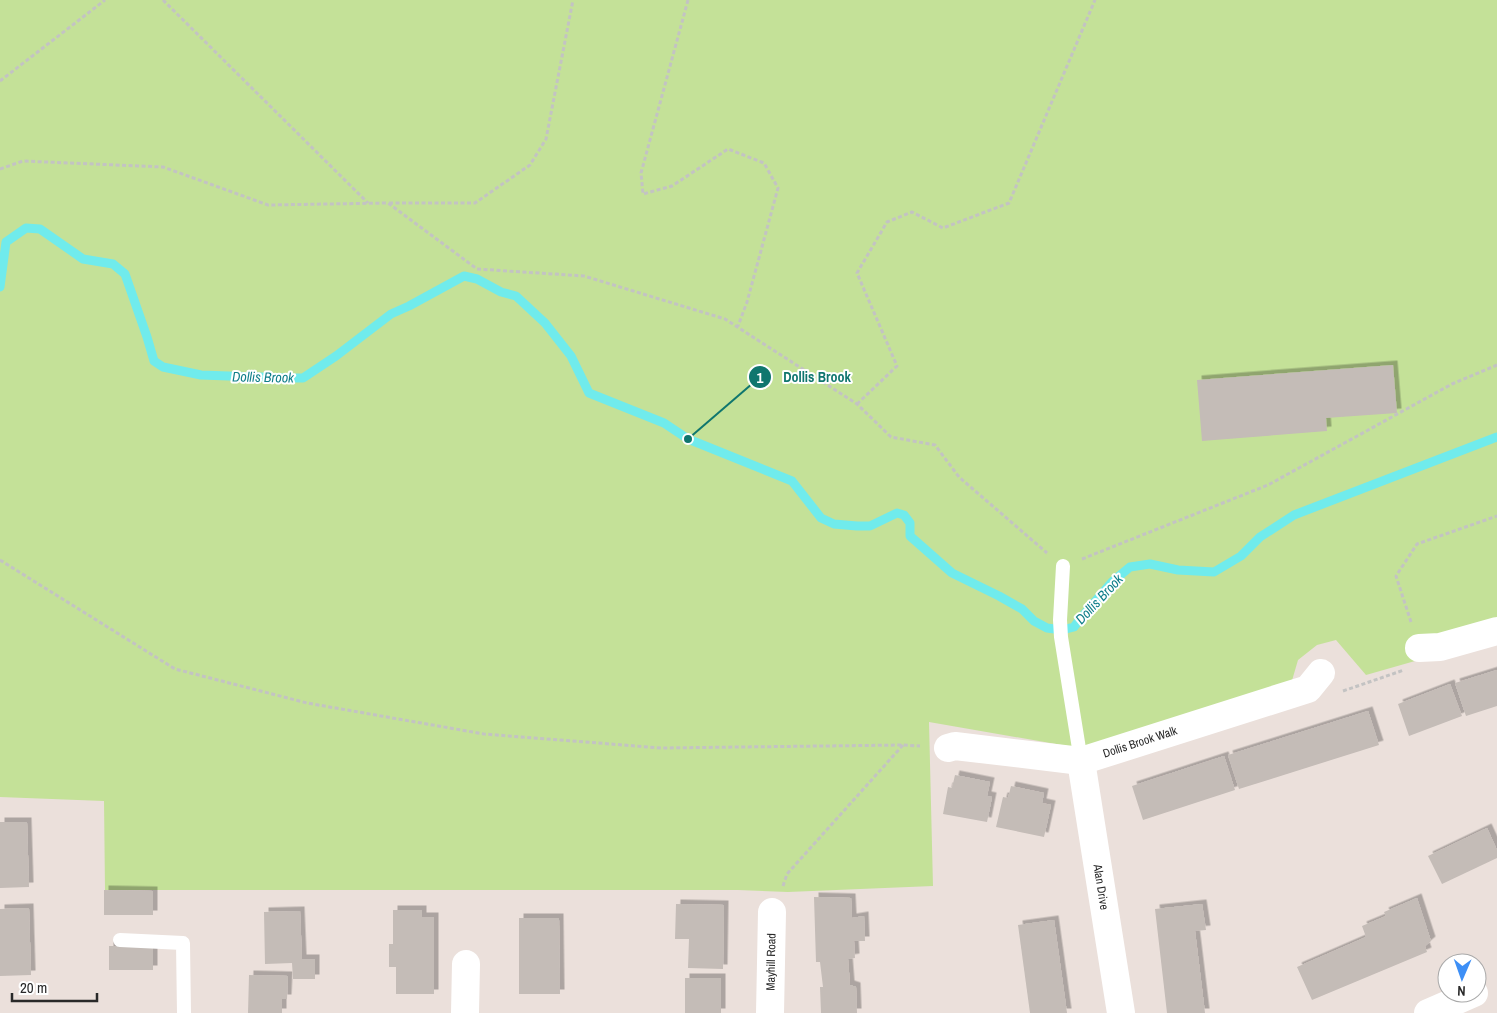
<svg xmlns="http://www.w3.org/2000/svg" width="1497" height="1013" font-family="'Archivo Narrow',sans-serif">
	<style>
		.green { fill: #c4e198 }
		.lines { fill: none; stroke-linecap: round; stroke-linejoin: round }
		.stream { stroke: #70ebec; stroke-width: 9 }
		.building { fill: #c4bcb7; filter: url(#shadow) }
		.path { stroke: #c3c3c3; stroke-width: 3; stroke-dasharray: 4 2.5; stroke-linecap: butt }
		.lane { stroke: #fff; stroke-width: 14 }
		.street { stroke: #fff; stroke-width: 28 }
		.labels { text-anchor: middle; stroke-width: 4; stroke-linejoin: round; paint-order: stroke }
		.street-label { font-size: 12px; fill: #292929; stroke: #fff }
		.water-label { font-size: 14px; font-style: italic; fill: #107f8a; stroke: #fff }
		.leader { fill: none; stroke: #0f766e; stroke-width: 2 }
		.callout-dot { fill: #0f766e; stroke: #fff; stroke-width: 2 }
		.mark-label { font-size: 15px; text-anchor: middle; font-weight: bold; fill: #fff }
		.callout-label { font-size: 14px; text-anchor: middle; font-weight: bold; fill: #0f766e; stroke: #fff; stroke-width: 4; stroke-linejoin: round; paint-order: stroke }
	</style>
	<defs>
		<filter id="shadow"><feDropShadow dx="4.5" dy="-4.5" stdDeviation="0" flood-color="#0004"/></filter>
	</defs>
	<rect width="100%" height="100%" fill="#ebe0db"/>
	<!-- green -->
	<polygon class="green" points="0,0 1497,0 1497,619 1409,646 1415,661 1366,675 1336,640 1317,645 1298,660 1291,684 1079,748 929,722 933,886 788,892 738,890 105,890 104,801 0,797"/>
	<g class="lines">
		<!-- stream -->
		<polyline class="stream" points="0,287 6,242 26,228 40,229 83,259 113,264 125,274 147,337 154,361 163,367 201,375 288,378 303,378 336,356 391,314 409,306 464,276 477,279 501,292 516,296 545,323 571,356 589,393 664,423 688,439 792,481 821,518 834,524 857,526 870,526 897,513 904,515 910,523 910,536 952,573 999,596 1022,609 1034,621 1047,628 1062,630 1074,627 1080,619 1112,582 1130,567 1150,564 1178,570 1214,572 1241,556 1260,537 1294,515 1497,437"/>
	</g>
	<!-- building -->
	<g class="building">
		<polygon points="1393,365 1397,413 1326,418 1327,431 1202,441 1197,380"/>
		<polygon points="1497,670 1497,706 1466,716 1455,683"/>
		<polygon points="1450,684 1462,716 1409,736 1398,704"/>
		<polygon points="1368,711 1379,745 1239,789 1228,755"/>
		<polygon points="1224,756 1235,790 1143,820 1132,786"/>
		<polygon points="955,775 990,782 987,796 992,797 987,822 943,814 948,787 952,788"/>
		<polygon points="1011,786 1044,793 1042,803 1051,805 1044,837 996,827 1003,797 1008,798"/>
		<polygon points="0,822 27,822 29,887 0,888"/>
		<polygon points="1487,828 1497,850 1497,858 1442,884 1428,856"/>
		<polygon points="104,890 153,891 153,915 104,915"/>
		<polygon points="814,897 851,898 852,918 864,916 865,941 854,941 855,958 848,959 850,985 856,987 857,1013 821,1013 820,987 823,987 820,962 816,962"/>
		<polygon points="1417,898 1431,941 1425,946 1427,952 1312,1000 1297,967 1366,937 1362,926 1386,916 1384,912"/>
		<polygon points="676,904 724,905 723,969 688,968 689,939 675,939"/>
		<polygon points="1202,904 1206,930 1195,931 1205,1013 1167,1013 1155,909"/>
		<polygon points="29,908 31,975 0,976 0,909"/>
		<polygon points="393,910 422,910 422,917 434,917 434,994 396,994 396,967 389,967 389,944 393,944"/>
		<polygon points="300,911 302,959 315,959 315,979 293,979 292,963 265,964 264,912"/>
		<polygon points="519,918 559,918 560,994 519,994"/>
		<polygon points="1054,920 1067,1013 1030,1013 1018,925"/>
		<rect x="109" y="946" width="44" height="24"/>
		<polygon points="249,975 288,976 287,999 282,999 282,1013 248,1013"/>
		<rect x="685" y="978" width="36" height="35"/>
	</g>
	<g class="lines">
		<!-- path -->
		<g class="path">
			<polyline points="163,0 368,203"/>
			<polyline points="688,0 641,173 643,194 672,186 728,149 764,163 778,188 747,302 738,326"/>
			<polyline points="0,81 105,0"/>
			<polyline points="0,169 23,161 163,167 268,205 388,203 477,269 584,276 725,319 857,404 891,437 935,445 959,477 1047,553"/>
			<polyline points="389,203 475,203 530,165 546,139 573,0"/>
			<polyline points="857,404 897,366 857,273 887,222 912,212 943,228 1009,203 1095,0"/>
			<polyline points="1082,559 1268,485 1452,384 1497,365"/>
			<polyline points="0,560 175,669 307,703 484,734 661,748 903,745 920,746"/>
			<polyline points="1411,622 1396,576 1417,544 1497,516"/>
			<polyline points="1343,691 1404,670"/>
			<polyline points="783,886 787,874 903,745"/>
		</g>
		<!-- lane -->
		<g class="lane">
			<polyline points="1063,566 1060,620 1061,637 1081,761"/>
			<polyline points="120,940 183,943 184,1013"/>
		</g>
		<!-- street -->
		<g class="street">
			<polyline points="1419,648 1440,647 1497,631"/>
			<polyline points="948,748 955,746 1081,761 1308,689 1321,673"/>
			<polyline points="1081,761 1121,1013"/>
			<polyline points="465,1013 466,964"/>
			<polyline points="770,1013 772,912"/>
			<polyline points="1428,1013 1474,993"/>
		</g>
	</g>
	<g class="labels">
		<!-- street labels -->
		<g class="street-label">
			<text transform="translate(1140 742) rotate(-18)" y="4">Dollis Brook Walk</text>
			<text transform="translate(1101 887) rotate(81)" y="4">Alan Drive</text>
			<text transform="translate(771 962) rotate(-89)" y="4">Mayhill Road</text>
		</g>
		<!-- water labels -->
		<g class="water-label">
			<text transform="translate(263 377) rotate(1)" y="5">Dollis Brook</text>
			<text transform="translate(1099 599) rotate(-47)" y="5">Dollis Brook</text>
		</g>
	</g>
	<!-- callouts -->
	<path class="leader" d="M688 439L760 377"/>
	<g class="callout-dot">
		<circle cx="688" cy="439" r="5"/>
		<circle cx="760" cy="377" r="12"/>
	</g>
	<g class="mark-label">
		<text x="760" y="383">1</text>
	</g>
	<g class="callout-label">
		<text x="817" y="382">Dollis Brook</text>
	</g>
	<!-- north arrow -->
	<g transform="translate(1462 978) rotate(182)"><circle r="24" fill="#ffffff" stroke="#a9a9a9"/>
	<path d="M0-4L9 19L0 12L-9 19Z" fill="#3d8ff6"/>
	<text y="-8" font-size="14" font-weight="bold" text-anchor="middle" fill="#292929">N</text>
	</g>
	<!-- scale -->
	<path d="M12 993v8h85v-8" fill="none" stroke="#292929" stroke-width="2.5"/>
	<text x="20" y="993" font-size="15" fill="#292929" stroke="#ffffff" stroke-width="4" paint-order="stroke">20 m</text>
</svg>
